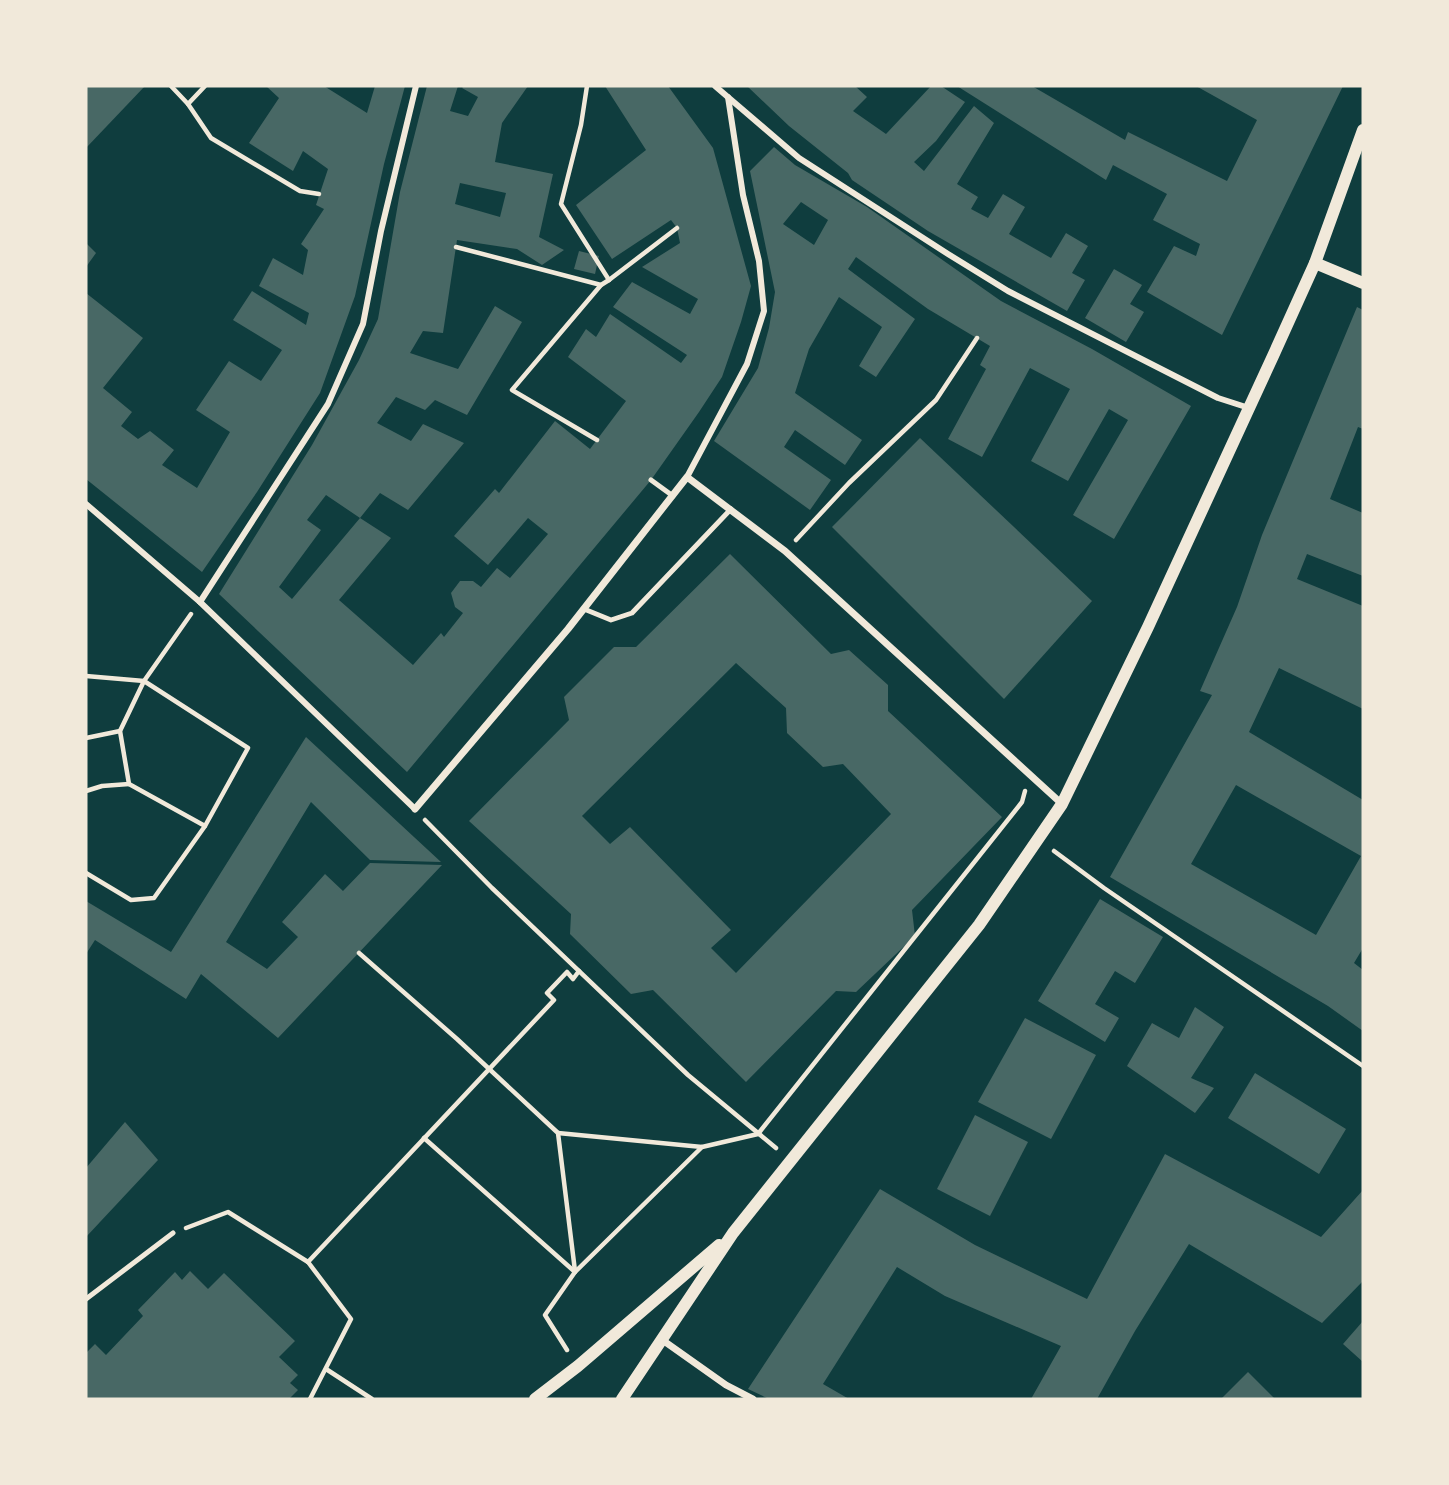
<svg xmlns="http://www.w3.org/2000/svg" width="1449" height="1485" font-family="Helvetica,sans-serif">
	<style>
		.building { fill: #486865; fill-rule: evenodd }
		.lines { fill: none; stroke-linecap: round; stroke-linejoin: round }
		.path { stroke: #f1e9da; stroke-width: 4.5 }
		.service { stroke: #f1e9da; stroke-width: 5 }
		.pedestrian { stroke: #f1e9da; stroke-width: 6 }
		.minor { stroke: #f1e9da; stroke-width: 7 }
		.tertiary { stroke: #f1e9da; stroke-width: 12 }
	</style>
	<rect width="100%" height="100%" fill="#0f3d3e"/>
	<!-- building -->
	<g class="building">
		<polygon points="86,86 145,86 86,148"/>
		<polygon points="266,86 324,86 367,113 375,86 405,86 384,164 355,296 320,393 257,492 202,572 86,479 86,293 143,338 103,388 132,412 121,426 138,439 150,431 174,450 162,465 197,488 230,432 196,410 229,361 261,381 282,350 233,320 252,291 306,325 309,313 259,286 273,258 303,275 308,250 301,244 324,209 316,205 328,169 303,151 293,171 249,143 279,98"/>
		<path d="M427,86H458L450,111L468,116L478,97L462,88L464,86H528L502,123L495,162L553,174L539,237L564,250L542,265L517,249L457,240L443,333L423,331L410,353L458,369L495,306L522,322L467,415L435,400L425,410L396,397L377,423L411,441L423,424L464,443L408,510L380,493L360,518L391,538L339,600L413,665L441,633L444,637L463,613L455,607L451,593L460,581H473L481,587L497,568L510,578L548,534L528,518L488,565L454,536L495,489L499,493L555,421L590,449L626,401L568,357L586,329L596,337L610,314L681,363L687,355L613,307L632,282L690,314L698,299L642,267L680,243L677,228L671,220L612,259L576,205L646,150L605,86H668L713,148L751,286L741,322L722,377L699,412L651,480L407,772L219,594L312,445L359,360L378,319L400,192ZM460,183L506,193L500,217L455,204ZM326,495L360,518L292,599L279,587L321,530L307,520Z"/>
		<polygon points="747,86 855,86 867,97 853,111 886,134 931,86 941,86 965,102 936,141 914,162 924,171 974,106 994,123 957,184 978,197 971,209 988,218 1003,194 1025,207 1009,234 1051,258 1066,233 1088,246 1072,273 1085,280 1067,311 928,231 852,180 848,173 789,126"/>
		<polygon points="957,86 1032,86 1125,140 1128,132 1227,181 1257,120 1196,86 1343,86 1222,335 1147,292 1174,246 1196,256 1200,244 1153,220 1167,194 1113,165 1106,180"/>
		<path d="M774,147L795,165L867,207L1001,301L1092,349L1191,406L1114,539L1073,515L1128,420L1109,409L1068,481L1031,461L1070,389L1030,368L982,457L948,439L986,369L980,365L990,346L928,309L856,257L848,269L915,319L876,377L859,366L882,327L839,297L809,349L795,393L862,440L845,465L795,430L784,447L831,480L810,510L714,441L758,368L769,328L775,292L750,171ZM801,202L828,220L814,245L783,224Z"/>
		<polygon points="86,243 96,253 86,267"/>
		<polygon points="579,251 599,256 595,274 574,269"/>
		<polygon points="1114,269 1142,285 1130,304 1144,312 1126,342 1085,318"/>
		<path d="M1357,307L1363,310V429L1358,427L1330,499L1363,513V576L1307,554L1297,579L1363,606V709L1279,668L1249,732L1363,800V948L1354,963L1363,970V1031L1328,1006L1110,877L1212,695L1200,691L1237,607L1262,535ZM1236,785L1361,856L1316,935L1191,864Z"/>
		<polygon points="920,438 1092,601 1004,699 832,527"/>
		<path d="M730,554L831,654L849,650L888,685V711L1002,817L912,910L915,936L856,992L836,991L746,1082L653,990L631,994L570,934L571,914L469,821L569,720L564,697L614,647H636ZM736,663L786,708L787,733L823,767L843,764L891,814L736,973L711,948L731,930L630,827L610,844L582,816Z"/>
		<polygon points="306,737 441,862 370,860 311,802 226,942 267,969 298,937 282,922 325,874 343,891 370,863 442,865 278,1038 201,974 186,999 95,940 86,954 86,901 171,952"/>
		<polygon points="1100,899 1163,937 1135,983 1115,971 1095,1004 1119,1018 1105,1042 1038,1001"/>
		<polygon points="1195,1007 1224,1027 1191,1078 1214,1088 1195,1113 1127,1066 1152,1023 1179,1038"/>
		<polygon points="1025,1018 1096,1055 1051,1139 978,1102"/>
		<polygon points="1255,1073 1346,1129 1319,1174 1228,1118"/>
		<polygon points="975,1115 1028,1142 990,1216 937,1189"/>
		<polygon points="125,1122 158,1160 86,1237 86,1168"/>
		<polygon points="1165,1154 1321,1237 1363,1190 1363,1281 1322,1323 1189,1244 1135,1331 1097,1399 1031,1399 1061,1346 945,1296 897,1267 823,1384 849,1399 769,1399 748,1389 880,1189 975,1245 1087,1299"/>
		<polygon points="190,1271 208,1289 224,1273 295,1341 279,1357 298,1375 290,1383 298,1390 289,1399 86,1399 86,1353 95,1344 106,1355 143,1316 138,1310 175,1272 182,1280"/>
		<polygon points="1363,1321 1363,1362 1343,1344"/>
		<polygon points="1248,1372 1275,1399 1221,1399"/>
	</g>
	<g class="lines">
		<!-- path -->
		<g class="path">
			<polyline points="171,86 188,104 211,138 300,191 319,194"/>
			<polyline points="587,86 581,125 561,204 609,280 601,285 512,390 597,440"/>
			<polyline points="188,104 205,86"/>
			<polyline points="456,247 601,285"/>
			<polyline points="609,280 677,228"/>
			<polyline points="796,540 849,483 936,400 977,338"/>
			<polyline points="86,676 144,681 248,748 205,826"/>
			<polyline points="86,738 120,731"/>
			<polyline points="86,791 102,786 129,784 120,731 144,681 191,614"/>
			<polyline points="425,820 492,888 688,1075 776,1148"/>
			<polyline points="1054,851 1104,888 1363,1066"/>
			<polyline points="86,873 131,900 154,898 205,826 129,784"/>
			<polyline points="359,953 457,1039 558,1133 575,1271"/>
			<polyline points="558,1133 702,1147"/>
			<polyline points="424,1138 575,1272"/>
			<polyline points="186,1228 228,1212 308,1262 351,1319 310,1399"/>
			<polyline points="308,1262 554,1000 547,993 567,972 573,979 579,971"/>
			<polyline points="567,1350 545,1315 575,1272 702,1147 758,1134 1022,802 1025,791"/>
			<polyline points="326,1369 372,1399"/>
		</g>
		<!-- service -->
		<g class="service">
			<polyline points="651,480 673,496"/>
			<polyline points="584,609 611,620 632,613 731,509"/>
			<polyline points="86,1299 173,1233"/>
		</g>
		<!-- pedestrian -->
		<g class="pedestrian">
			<polyline points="715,86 799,158 948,254 1008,291 1218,398 1249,408"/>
			<polyline points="687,477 747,364 764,311 759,261 743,195 728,97"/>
			<polyline points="86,504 200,602 415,809"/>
			<polyline points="200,602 328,404 363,324 381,231 416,86"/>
		</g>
		<!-- minor -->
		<g class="minor">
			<polyline points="415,809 568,629 687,477 785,551 1062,804"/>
			<polyline points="661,1339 726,1385 753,1399"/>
		</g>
		<!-- tertiary -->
		<g class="tertiary">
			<polyline points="1315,263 1363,283"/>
			<polyline points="535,1399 578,1366 719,1245"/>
			<polyline points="622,1399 733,1233 979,925 1062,804 1148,627 1273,356 1315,263 1363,130"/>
		</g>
	</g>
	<!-- border -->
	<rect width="1449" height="1485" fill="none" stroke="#f1e9da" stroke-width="175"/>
</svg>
